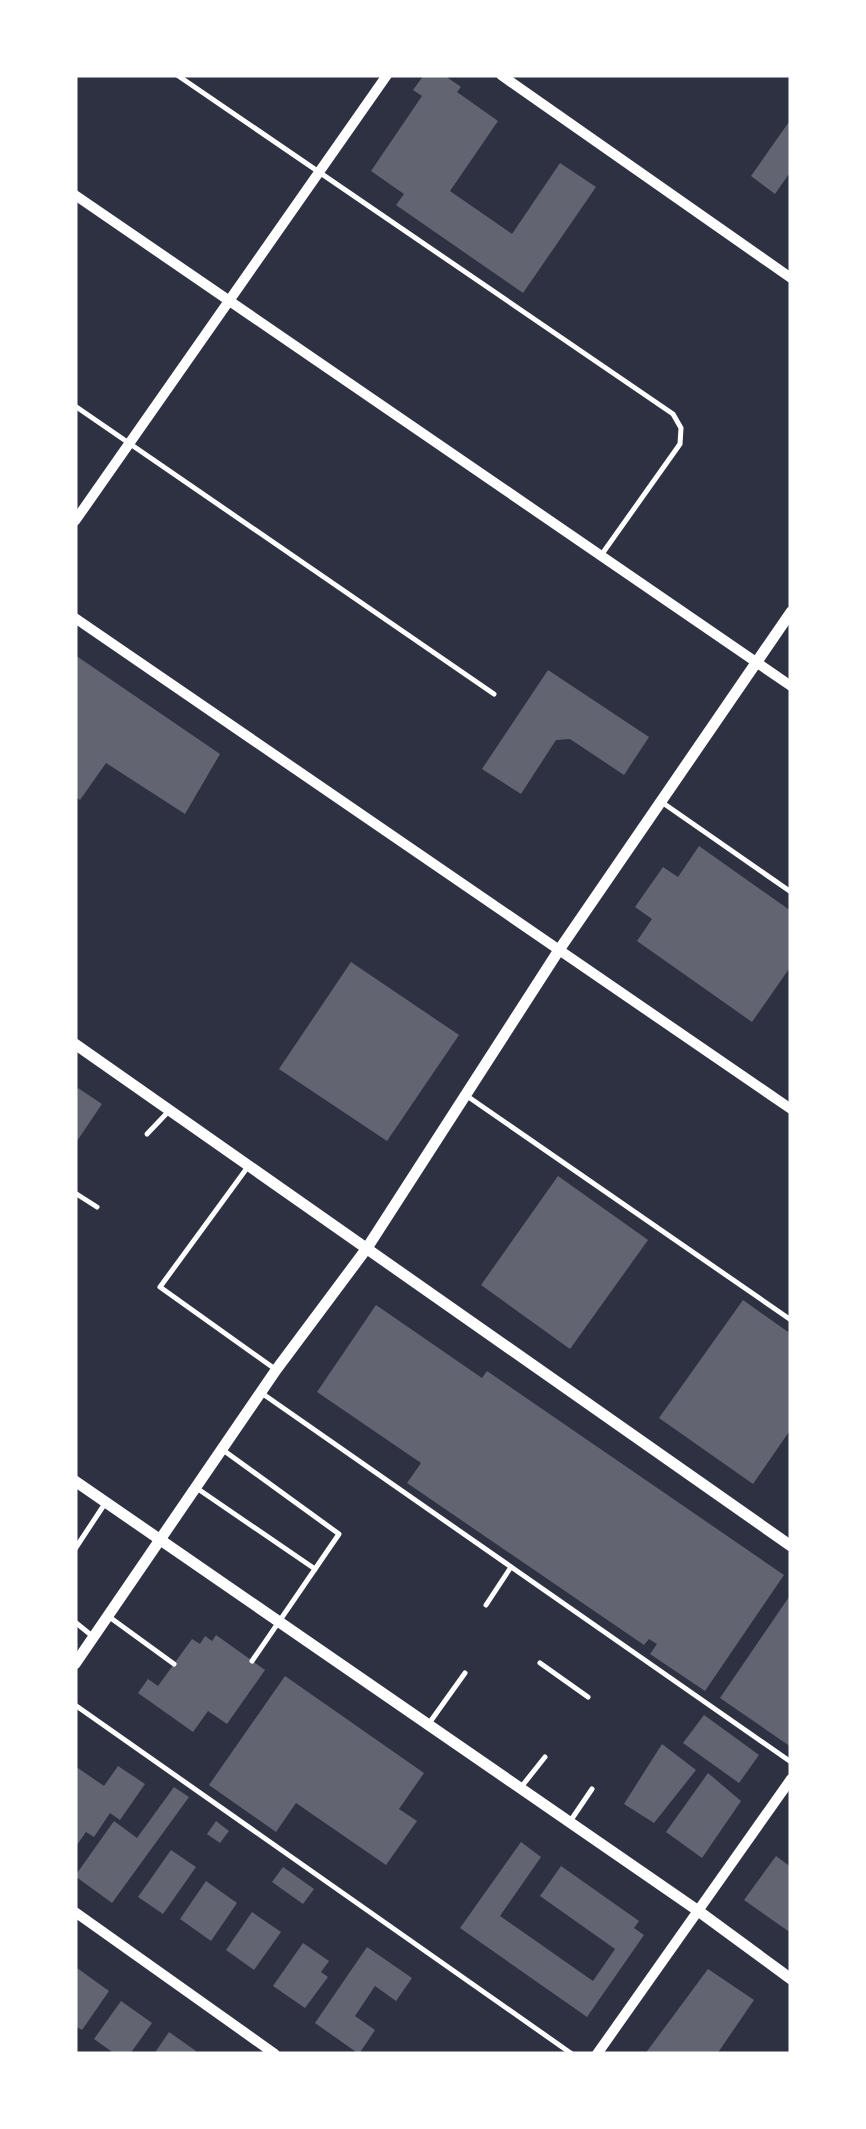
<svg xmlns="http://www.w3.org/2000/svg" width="866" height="2129" font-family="'Nunito Sans',sans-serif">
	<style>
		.building { fill: #626471 }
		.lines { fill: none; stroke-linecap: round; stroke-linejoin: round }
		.service { stroke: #fff; stroke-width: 5 }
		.minor { stroke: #fff; stroke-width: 10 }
		.tertiary { stroke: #fff; stroke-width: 11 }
	</style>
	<rect width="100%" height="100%" fill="#2d3142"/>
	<!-- building -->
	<g class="building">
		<polygon points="424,75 444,75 461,87 457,92 498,121 450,191 512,234 560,163 596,187 523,293 396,205 404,194 371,171 422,96 413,90"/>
		<polygon points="791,119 791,171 775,194 751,176"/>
		<polygon points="75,655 220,754 185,814 106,763 80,800 75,797"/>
		<polygon points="548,670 649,737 624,775 570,739 556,740 521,794 482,769"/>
		<polygon points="699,846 791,911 791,966 752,1022 637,941 652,919 635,907 663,867 678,877"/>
		<polygon points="351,962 459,1035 387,1141 279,1069"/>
		<polygon points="78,1088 102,1104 75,1144 75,1093"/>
		<polygon points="558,1176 648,1240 570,1349 481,1285"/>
		<polygon points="743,1300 791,1334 791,1429 753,1484 659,1418"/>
		<polygon points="376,1305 482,1378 487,1371 784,1575 705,1691 650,1654 657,1644 649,1639 644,1645 407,1483 421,1463 317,1392"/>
		<polygon points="791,1594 791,1747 720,1698"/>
		<polygon points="216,1635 265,1670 227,1724 208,1711 193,1732 138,1693 148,1679 158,1686 192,1639 200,1644 205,1636 212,1641"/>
		<polygon points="285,1676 424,1773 399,1809 417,1821 386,1865 296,1803 276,1832 209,1785"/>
		<polygon points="704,1715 759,1755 739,1783 683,1743"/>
		<polygon points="662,1744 696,1770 654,1823 624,1804"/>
		<polygon points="75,1766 104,1786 118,1766 145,1784 120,1820 110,1813 94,1837 86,1832 75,1848"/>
		<polygon points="708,1773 741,1801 702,1858 666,1832"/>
		<polygon points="174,1787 189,1797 112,1903 75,1876 114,1821 137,1838"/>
		<polygon points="216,1821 229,1831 220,1843 207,1834"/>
		<polygon points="521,1842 541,1857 500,1916 593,1981 615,1949 540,1896 561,1866 639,1921 634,1928 644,1935 587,2017 460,1928"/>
		<polygon points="171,1850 196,1867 163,1914 138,1897"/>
		<polygon points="776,1856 791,1867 791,1933 744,1900"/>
		<polygon points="283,1867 314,1889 303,1904 272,1882"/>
		<polygon points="206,1881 237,1903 211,1941 180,1919"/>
		<polygon points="252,1912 281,1932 254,1970 226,1950"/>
		<polygon points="303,1943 329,1961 321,1972 328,1977 305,2008 273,1986"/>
		<polygon points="367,1947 412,1978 396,2001 375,1986 355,2016 375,2030 359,2054 315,2023"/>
		<polygon points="77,1968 109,1991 82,2030 75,2026"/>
		<polygon points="708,1969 754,2000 717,2054 645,2054"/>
		<polygon points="121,2001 152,2023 130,2054 115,2054 94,2039"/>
		<polygon points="169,2032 196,2051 194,2054 154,2054"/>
	</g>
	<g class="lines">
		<!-- service -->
		<g class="service">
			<polyline points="177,75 673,414 681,428 680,444 602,554"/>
			<polyline points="75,406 494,694"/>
			<polyline points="663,803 791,892"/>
			<polyline points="467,1096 791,1320"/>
			<polyline points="147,1134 168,1112"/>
			<polyline points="247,1168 160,1287 275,1369"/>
			<polyline points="75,1193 97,1207"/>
			<polyline points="263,1394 791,1762"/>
			<polyline points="223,1450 339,1534 252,1661"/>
			<polyline points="198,1489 315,1569"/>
			<polyline points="75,1549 104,1505"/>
			<polyline points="486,1605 511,1567"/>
			<polyline points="108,1616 174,1664"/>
			<polyline points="75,1622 91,1635"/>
			<polyline points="540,1663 588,1697"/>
			<polyline points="75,1705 572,2054"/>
			<polyline points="430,1722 465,1673"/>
			<polyline points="522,1786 545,1757"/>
			<polyline points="571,1820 592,1789"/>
		</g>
		<!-- minor -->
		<g class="minor">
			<polyline points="501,75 791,278"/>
			<polyline points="75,195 791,686"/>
			<polyline points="75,521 387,75"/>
			<polyline points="75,618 791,1109"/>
			<polyline points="75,1912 275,2054"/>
			<polyline points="597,2054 791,1779"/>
		</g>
		<!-- tertiary -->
		<g class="tertiary">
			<polyline points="75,1044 791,1546"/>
			<polyline points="75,1481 697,1910 791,1979"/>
			<polyline points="75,1664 276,1370 367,1248 559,950 791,612"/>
		</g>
	</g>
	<!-- border -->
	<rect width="866" height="2129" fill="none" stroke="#ffffff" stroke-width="155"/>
</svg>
